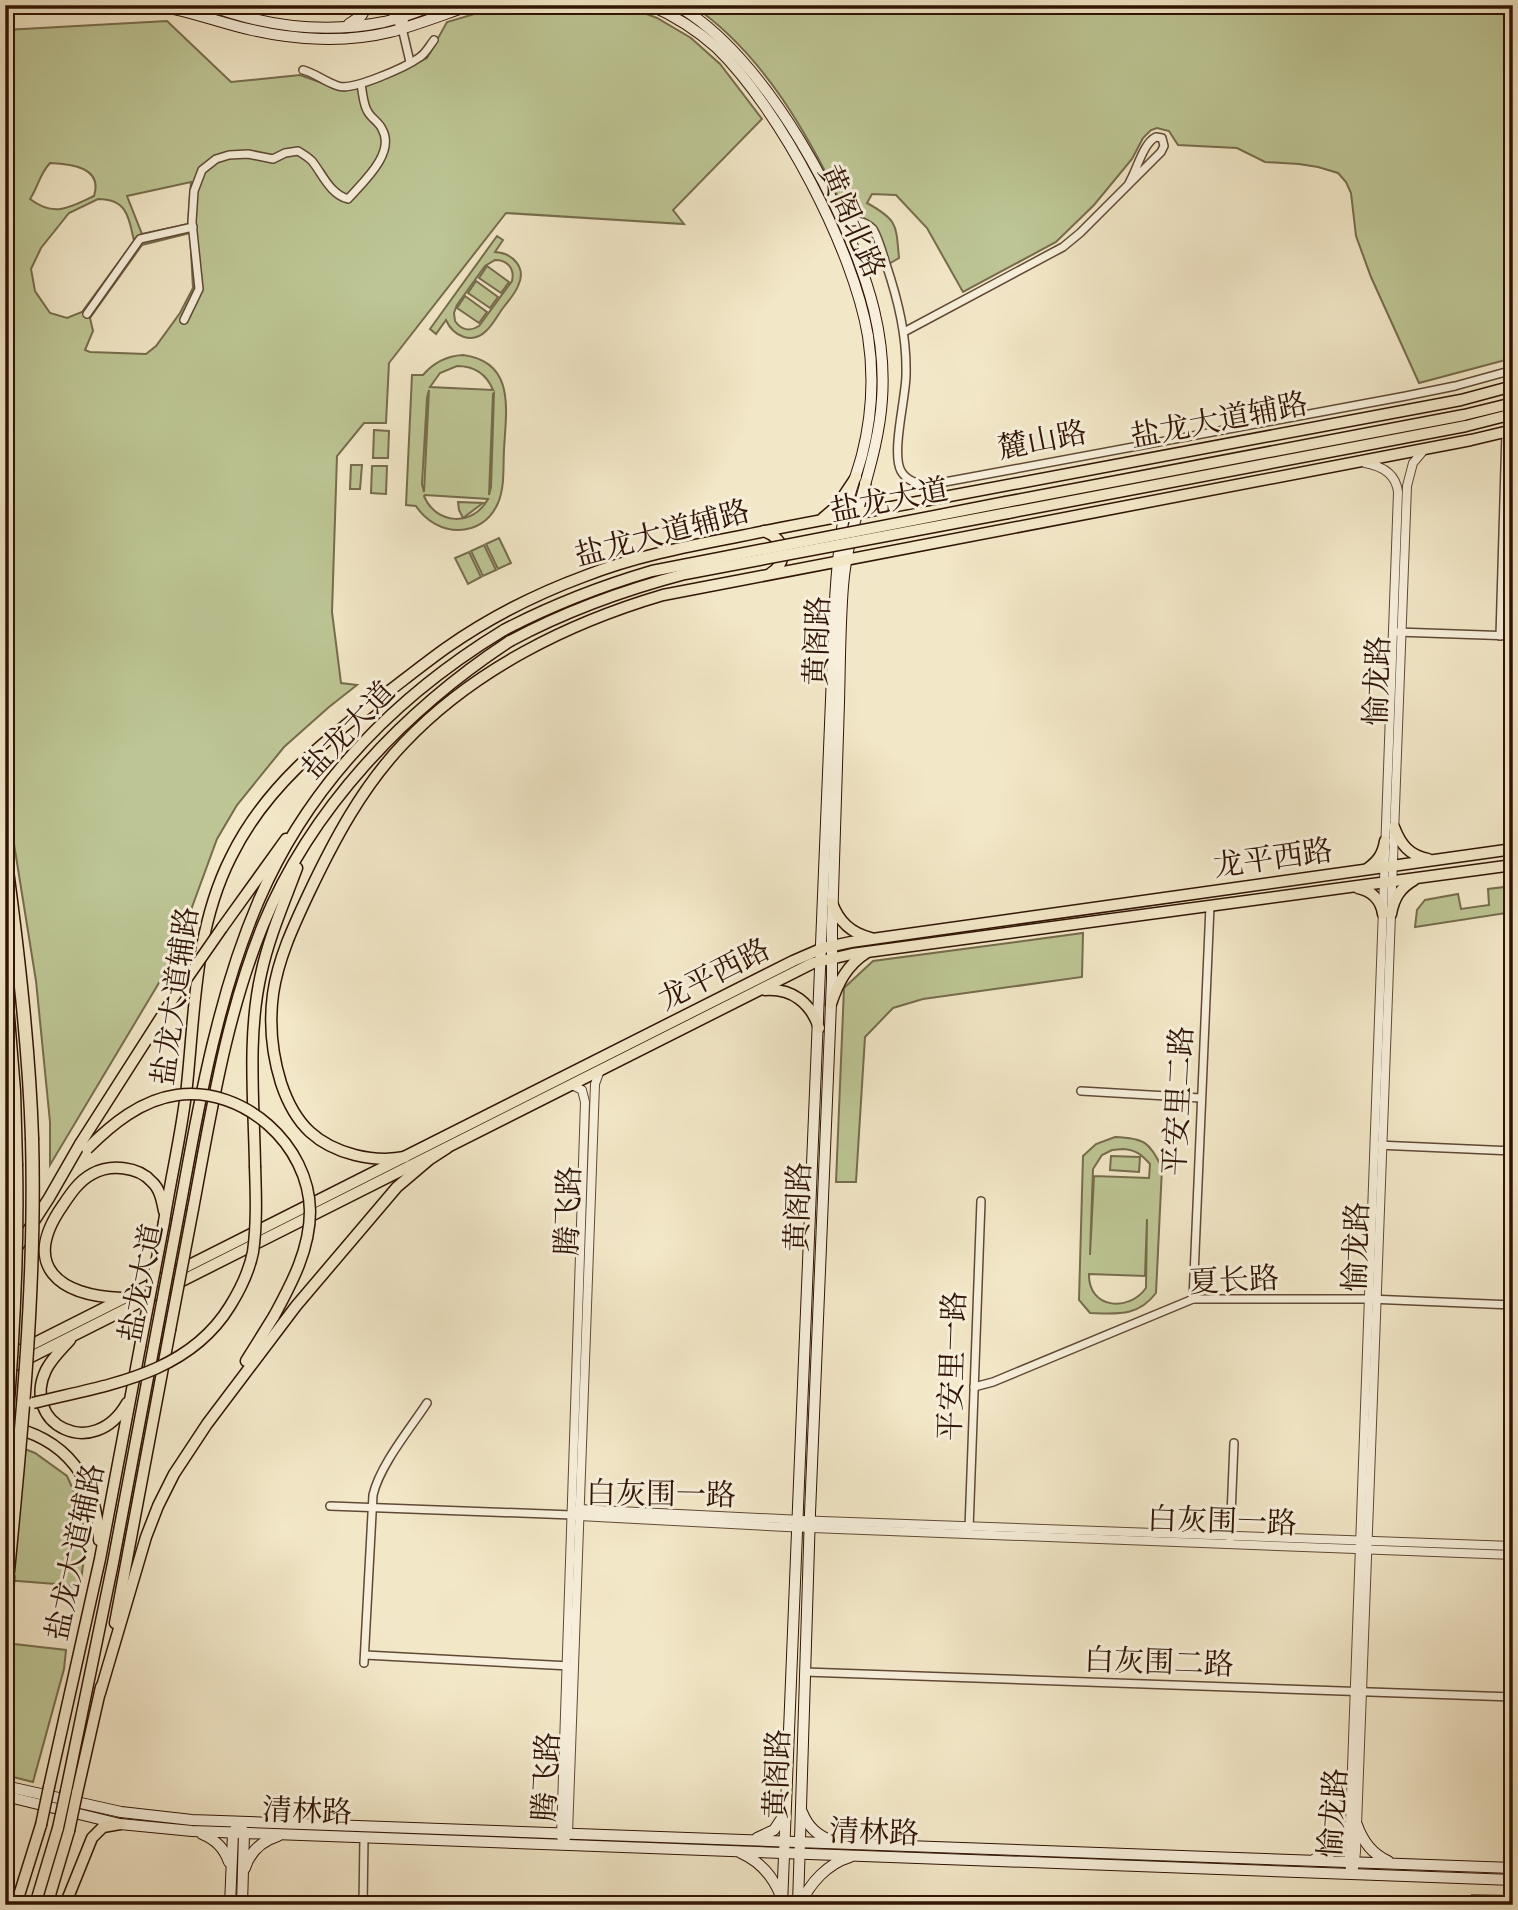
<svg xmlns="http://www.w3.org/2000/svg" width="1518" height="1910" font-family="'IM FELL Double Pica','Noto Serif SC',serif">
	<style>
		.green { fill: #bdc594; stroke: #766c4c; stroke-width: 2; fill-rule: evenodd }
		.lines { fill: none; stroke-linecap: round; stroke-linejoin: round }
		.minor-casing { stroke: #604935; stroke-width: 10 }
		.tertiary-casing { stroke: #604935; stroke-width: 10 }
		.secondary-casing { stroke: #301404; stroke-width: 12 }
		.primary-casing { stroke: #301404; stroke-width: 13 }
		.trunk-casing { stroke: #301404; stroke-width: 13 }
		.motorway-casing { stroke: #301404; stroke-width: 15 }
		.minor { stroke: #f7efdb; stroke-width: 7 }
		.tertiary { stroke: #f7efdb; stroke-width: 8 }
		.secondary { stroke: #f7efdb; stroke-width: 10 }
		.primary { stroke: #f2e7c7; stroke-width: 10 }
		.trunk { stroke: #f2e7c7; stroke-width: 10 }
		.motorway { stroke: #f2e7c7; stroke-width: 12 }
		.primary-bridge-casing { stroke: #301404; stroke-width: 13; stroke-linecap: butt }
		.trunk-bridge-casing { stroke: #301404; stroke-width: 13; stroke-linecap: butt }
		.motorway-bridge-casing { stroke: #301404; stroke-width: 15; stroke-linecap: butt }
		.primary-bridge { stroke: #f2e7c7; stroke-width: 10 }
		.trunk-bridge { stroke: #f2e7c7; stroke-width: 10 }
		.motorway-bridge { stroke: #f2e7c7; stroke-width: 12 }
		.labels { text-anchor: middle; stroke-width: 6; stroke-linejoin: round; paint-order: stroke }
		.street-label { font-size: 30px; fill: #301404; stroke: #f7efdb }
	</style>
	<rect width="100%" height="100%" fill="#f2e7c7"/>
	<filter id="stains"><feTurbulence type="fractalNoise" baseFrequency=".00286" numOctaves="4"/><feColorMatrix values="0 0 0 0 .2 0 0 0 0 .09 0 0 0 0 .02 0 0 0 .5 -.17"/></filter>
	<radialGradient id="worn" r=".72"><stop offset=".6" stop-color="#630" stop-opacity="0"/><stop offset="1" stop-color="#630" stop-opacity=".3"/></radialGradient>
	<!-- green -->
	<g class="green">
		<path d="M505,5H623L657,18L691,38L720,64L762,119L673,210L684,224L506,213L389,363L386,423H364L337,456L332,612L341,683L357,685L329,707L284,747L237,805L217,839L184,929L166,971L50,1165V1122L36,981L5,788V30L167,21L231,82L300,75L344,91L369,85L427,58L447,22ZM50,163C71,164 103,167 94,196C70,207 55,218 30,199C39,185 39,175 50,163ZM191,182L188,224L142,234L127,196ZM98,199C127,199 129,217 134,241L82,312L67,318L50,313L35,291L31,269L41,248L69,213ZM190,233L193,288L180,313L156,346L146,354L90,352L85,350L93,331L90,318L142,245Z"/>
		<path d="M692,5H1513V358L1419,383L1371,277L1356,236L1351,193L1346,182L1338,173L1318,167L1299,164L1265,162L1237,148L1178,145L1169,131L1157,128L1151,130L1143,138L1132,159L1094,205L1056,242L963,292L927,228L896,195L872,194L867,203C898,220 896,225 899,258L887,265L877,235L862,216L846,213C809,136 764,54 692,5Z"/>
		<path d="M497,236L503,240L495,252C513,253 527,268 518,286C515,294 508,301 503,308C497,316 493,325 486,331C472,345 453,336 446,320L436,334L430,329ZM495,260C507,260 515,268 512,281L479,326C470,332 461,330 455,321L454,313L457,305L485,266Z"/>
		<polygon points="487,266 509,282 501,293 479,278"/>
		<polygon points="476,281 498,297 490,308 468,293"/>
		<polygon points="465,296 487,312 479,323 457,308"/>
		<path d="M463,355C516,362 506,410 504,450C503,466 505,487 498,503C482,540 436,537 416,506L406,505L412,375H423C434,362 446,356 463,355ZM457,366C474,366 486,373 493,390L430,387L440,373ZM429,390L424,492L422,484L427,398ZM494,393L491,487L489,495L493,394ZM424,496L425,495L488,499C473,527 436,525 424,496Z"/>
		<polygon points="374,430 389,431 388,458 373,458"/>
		<polygon points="351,465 362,465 360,489 350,489"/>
		<polygon points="372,466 387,466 386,494 371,493"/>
		<polygon points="458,502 483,503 463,518 459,510"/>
		<polygon points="499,538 511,563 498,569 486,544"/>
		<polygon points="484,545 496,570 483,576 471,551"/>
		<polygon points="469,552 481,577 468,584 455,558"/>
		<polygon points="1513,886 1513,912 1415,927 1417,910 1425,900 1458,894 1461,909 1489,905 1488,889"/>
		<polygon points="1083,933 1082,977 923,999 893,1008 865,1037 856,1182 836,1182 844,988 873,961"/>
		<path d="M1115,1137C1144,1138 1150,1142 1162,1168L1156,1293C1138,1317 1117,1314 1090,1313L1079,1300L1083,1156L1096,1144ZM1123,1149C1136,1150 1141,1154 1150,1164L1149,1178L1094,1176L1090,1255L1093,1169L1102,1155L1112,1150ZM1147,1219L1146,1288C1128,1313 1088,1308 1089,1274L1145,1276Z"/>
		<polygon points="1111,1156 1140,1157 1139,1172 1110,1170"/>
		<polygon points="5,1444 12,1444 35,1453 67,1476 80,1505 86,1542 80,1588 56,1584 5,1580"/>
		<polygon points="5,1643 66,1650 64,1669 33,1782 5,1775"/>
		<polygon points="1472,1895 1513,1896 1513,1905 1472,1905"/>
	</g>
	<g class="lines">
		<defs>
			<g id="minor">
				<polyline points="402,28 410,62"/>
				<path d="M303,70C315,73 325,82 338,86C353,91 406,67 420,57C426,53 430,45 434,40"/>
				<path d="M843,225C855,220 863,219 873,229C879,239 882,252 886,264C898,300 907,336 906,375C906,397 891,453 901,471C908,483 922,485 934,484L1406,396L1455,386L1513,370"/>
				<polyline points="87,314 140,239 193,227"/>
				<path d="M184,320L199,289L192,222L194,191L202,170L216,159L229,155L248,154L273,159L285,153L298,151C303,154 308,157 312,161C323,175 330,194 348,199C363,182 396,153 382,129C379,122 371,118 368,112C363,105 363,93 361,85"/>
				<path d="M904,332L1063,247L1080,233L1161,152L1164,146L1162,138L1156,137C1143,143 1137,170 1129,183"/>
				<polyline points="1397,632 1513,636"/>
				<polyline points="1500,636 1506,432"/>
				<polyline points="1081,1091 1201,1098"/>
				<polyline points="1377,1145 1513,1151"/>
				<polyline points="1193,1299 1210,906"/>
				<polyline points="974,1387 993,1382 1193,1299 1369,1299 1513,1305"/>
				<polyline points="330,1506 572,1515"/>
				<polyline points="969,1529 981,1201"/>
				<polyline points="1230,1540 1234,1443"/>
				<polyline points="365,1655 570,1666"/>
				<path d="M364,1663L373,1495C380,1465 410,1429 427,1403"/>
				<polyline points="805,1672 1513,1697"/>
				<polyline points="363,1905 364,1838"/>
			</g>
			<g id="tertiary">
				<polyline points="388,5 402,28 405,15 400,5"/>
				<polyline points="572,1515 579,1509 822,1521 1513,1546"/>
				<polyline points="572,1515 579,1516 786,1527 1513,1555"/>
				<polyline points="561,1837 585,1102 582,1090 572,1085"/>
				<polyline points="563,1845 568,1833 595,1084 600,1070"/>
				<polyline points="1354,1868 1356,1852 1407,486 1413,463 1424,450"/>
				<path d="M1352,1874L1348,1862L1349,1851L1398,492C1396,474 1382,466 1365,463"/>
			</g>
			<g id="secondary">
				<path d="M148,5C184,8 216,22 252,30C295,40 346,43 390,32C417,25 444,14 471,5"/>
				<path d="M208,5C264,26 325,34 384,22C401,18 419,11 435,5"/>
				<path d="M650,5C675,16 697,30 717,48C781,111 853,248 868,336C874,375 872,416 862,455C856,477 847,499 843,522C836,565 834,607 833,651C824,936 810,1221 798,1507C793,1639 788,1772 782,1905"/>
				<path d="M676,5C765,54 850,213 874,310C881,339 884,370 882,399C878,463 848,522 843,586C840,624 840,664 839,702C837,777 834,851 832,925V979L810,1513L798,1905"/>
				<polyline points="31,7 54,5"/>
				<polyline points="349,24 361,16 368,5"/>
				<polyline points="5,1786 121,1812 192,1820 1513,1868"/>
				<polyline points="5,1796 120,1824 192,1831 1513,1880"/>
				<path d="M802,1812C808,1827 817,1835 832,1841"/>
				<path d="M1357,1825C1363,1842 1372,1854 1388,1861"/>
				<path d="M202,1834C216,1840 224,1848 229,1862"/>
				<polyline points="757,1838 774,1830 784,1815"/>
				<path d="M741,1853C759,1861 772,1875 780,1894"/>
				<path d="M1315,1859C1333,1855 1343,1842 1349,1825"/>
				<path d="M245,1868C250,1852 262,1841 278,1836"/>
				<polyline points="230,1905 233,1833 236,1828"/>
				<polyline points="242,1905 244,1833 242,1829"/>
				<path d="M800,1905C810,1883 827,1864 850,1857"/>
			</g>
			<g id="primary">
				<path d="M865,483C865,497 872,505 885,508"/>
				<polyline points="823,518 836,507 856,477"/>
				<path d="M764,531C785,539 790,560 771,573"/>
				<path d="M1394,827C1401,845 1409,855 1428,859"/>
				<path d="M1367,869C1378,861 1383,854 1385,841"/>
				<path d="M1358,888C1372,891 1381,900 1383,914"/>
				<path d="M832,903C839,922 851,933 871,938"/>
				<path d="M1391,914C1394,898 1400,888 1414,880"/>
				<path d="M765,990C792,988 811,1003 819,1028"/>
				<path d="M831,1004C838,983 847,965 866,953"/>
				<path d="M405,1157C374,1163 334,1154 310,1132C296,1119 287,1101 281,1083C272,1054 269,1024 273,994C278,959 293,927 308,895C334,840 362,787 404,743C473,670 568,623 663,595L1471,440L1513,430"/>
				<path d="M164,1222C171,1176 182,1132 187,1085C195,1008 195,928 231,857C265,787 324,741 384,695C405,679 425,663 446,648C489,618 536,594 585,576C633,557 684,547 736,537C798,524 861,513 923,501C1102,468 1281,434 1461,400L1513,386"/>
				<path d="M122,1298C59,1296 20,1266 63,1205C71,1193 79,1181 92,1174C110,1164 138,1166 152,1182C160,1189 162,1201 164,1211"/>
				<path d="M70,1340C62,1349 52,1358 46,1370C20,1424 94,1462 127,1403"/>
				<polyline points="5,1358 793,961 823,948 851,942 1513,849"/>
				<polyline points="5,1370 813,963 852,954 1513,865"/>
				<path d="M5,1426C66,1437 97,1480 99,1540"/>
				<polyline points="49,1787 100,1559 140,1347"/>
				<polyline points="16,1905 41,1825"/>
				<polyline points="65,1905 92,1838 103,1827 120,1824"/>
			</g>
			<g id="trunk">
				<polyline points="1006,502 1464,415 1513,403"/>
				<polyline points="1008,513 1466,426 1513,414"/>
				<polyline points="222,928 286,839"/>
				<path d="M255,1166C254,1103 247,1036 261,974C269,937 284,903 297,868"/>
				<path d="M193,1209C211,1113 226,1016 263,925C311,808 405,710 510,641"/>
				<path d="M178,1218C190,1155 200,1092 216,1031C227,986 241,942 259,900C309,784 397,695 504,630"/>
				<polyline points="5,1266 49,1198 80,1144"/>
				<polyline points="246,1361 274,1316"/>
				<polyline points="115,1623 170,1330"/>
				<polyline points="100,1693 146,1537 158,1506 174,1474 207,1424 296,1306 397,1187 430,1159 447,1148"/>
				<polyline points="66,1791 113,1563 155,1340"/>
				<polyline points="77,1793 101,1687"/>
				<polyline points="35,1905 58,1828"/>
				<polyline points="47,1905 69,1831"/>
			</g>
			<g id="motorway">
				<polyline points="5,7 31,7"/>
				<path d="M5,856C18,950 29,1044 32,1138"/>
				<polyline points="5,981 14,1091 16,1164"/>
				<polyline points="5,1639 8,1576"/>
			</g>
		</defs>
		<!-- minor casing -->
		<use href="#minor" class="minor-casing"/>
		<!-- tertiary casing -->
		<use href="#tertiary" class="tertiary-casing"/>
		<!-- secondary casing -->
		<use href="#secondary" class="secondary-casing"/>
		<!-- primary casing -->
		<use href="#primary" class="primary-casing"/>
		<!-- trunk casing -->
		<use href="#trunk" class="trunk-casing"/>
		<!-- motorway casing -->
		<use href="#motorway" class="motorway-casing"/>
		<!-- minor -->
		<use href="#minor" class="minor"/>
		<!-- tertiary -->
		<use href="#tertiary" class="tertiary"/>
		<!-- secondary -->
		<use href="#secondary" class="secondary"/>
		<!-- primary -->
		<use href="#primary" class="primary"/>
		<!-- trunk -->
		<use href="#trunk" class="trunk"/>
		<!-- motorway -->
		<use href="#motorway" class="motorway"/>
		<defs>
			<g id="primary-bridge">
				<polyline points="140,1347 164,1222"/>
				<polyline points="41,1825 49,1787"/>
			</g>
			<g id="trunk-bridge">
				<path d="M504,630C552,605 601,586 652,571L1006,502"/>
				<path d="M510,641C566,611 624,590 685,574L1008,513"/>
				<polyline points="80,1144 174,997 222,928"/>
				<path d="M87,1149C112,1124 141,1100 177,1095C244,1086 309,1145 310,1211C310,1249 292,1283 274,1316"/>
				<polyline points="170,1330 193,1209"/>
				<polyline points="155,1340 178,1218"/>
				<path d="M33,1403C105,1385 187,1376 230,1306C240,1290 249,1272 253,1252C257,1224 256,1195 255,1166"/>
				<polyline points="58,1828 66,1791"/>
				<polyline points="69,1831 77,1793"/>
			</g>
			<g id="motorway-bridge">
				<path d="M5,1437C13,1345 18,1256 16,1164"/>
				<path d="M5,1585L8,1571C22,1427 36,1283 32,1138"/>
			</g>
		</defs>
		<!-- primary-bridge casing -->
		<use href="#primary-bridge" class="primary-bridge-casing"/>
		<!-- trunk-bridge casing -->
		<use href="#trunk-bridge" class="trunk-bridge-casing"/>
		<!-- motorway-bridge casing -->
		<use href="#motorway-bridge" class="motorway-bridge-casing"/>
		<!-- primary-bridge -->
		<use href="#primary-bridge" class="primary-bridge"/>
		<!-- trunk-bridge -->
		<use href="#trunk-bridge" class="trunk-bridge"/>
		<!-- motorway-bridge -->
		<use href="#motorway-bridge" class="motorway-bridge"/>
	</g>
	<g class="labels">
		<!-- street labels -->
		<g class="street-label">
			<text transform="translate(852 221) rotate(66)" y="10">黄阁北路</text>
			<text transform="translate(1219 420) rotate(-11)" y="10">盐龙大道辅路</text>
			<text transform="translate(1042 440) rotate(-11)" y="10">麓山路</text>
			<text transform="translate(889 500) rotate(-11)" y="10">盐龙大道</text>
			<text transform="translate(662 533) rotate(-15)" y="10">盐龙大道辅路</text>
			<text transform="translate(817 641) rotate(-88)" y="10">黄阁路</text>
			<text transform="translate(1377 681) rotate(-88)" y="10">愉龙路</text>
			<text transform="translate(348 730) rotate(-47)" y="10">盐龙大道</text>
			<text transform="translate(1273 858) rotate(-8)" y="10">龙平西路</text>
			<text transform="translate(714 974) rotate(-27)" y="10">龙平西路</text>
			<text transform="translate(175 996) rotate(-82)" y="10">盐龙大道辅路</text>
			<text transform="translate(1178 1101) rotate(-87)" y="10">平安里二路</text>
			<text transform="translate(798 1207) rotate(-88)" y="10">黄阁路</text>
			<text transform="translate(568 1211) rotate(-88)" y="10">腾飞路</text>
			<text transform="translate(1356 1247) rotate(-88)" y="10">愉龙路</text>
			<text transform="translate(1234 1280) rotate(-3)" y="10">夏长路</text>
			<text transform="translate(141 1283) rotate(-79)" y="10">盐龙大道</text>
			<text transform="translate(952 1366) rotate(-88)" y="10">平安里一路</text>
			<text transform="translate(661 1494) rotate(1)" y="10">白灰围一路</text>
			<text transform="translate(1222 1521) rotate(2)" y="10">白灰围一路</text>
			<text transform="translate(75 1552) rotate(-78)" y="10">盐龙大道辅路</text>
			<text transform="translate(1159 1662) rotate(2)" y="10">白灰围二路</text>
			<text transform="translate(777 1774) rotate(-88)" y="10">黄阁路</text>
			<text transform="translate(546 1777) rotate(-87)" y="10">腾飞路</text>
			<text transform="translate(307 1811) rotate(2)" y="10">清林路</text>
			<text transform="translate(1333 1813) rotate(-86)" y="10">愉龙路</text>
			<text transform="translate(874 1832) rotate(2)" y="10">清林路</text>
		</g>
	</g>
	<!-- margin -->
	<rect width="1518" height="1910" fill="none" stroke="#f2e7c7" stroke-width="28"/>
	<rect x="7" y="7" width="1504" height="1896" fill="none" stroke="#301404" stroke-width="3.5"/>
	<rect x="14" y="14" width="1490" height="1882" fill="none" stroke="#301404" stroke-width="2"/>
	<rect width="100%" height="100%" filter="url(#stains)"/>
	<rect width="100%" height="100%" fill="url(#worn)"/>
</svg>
